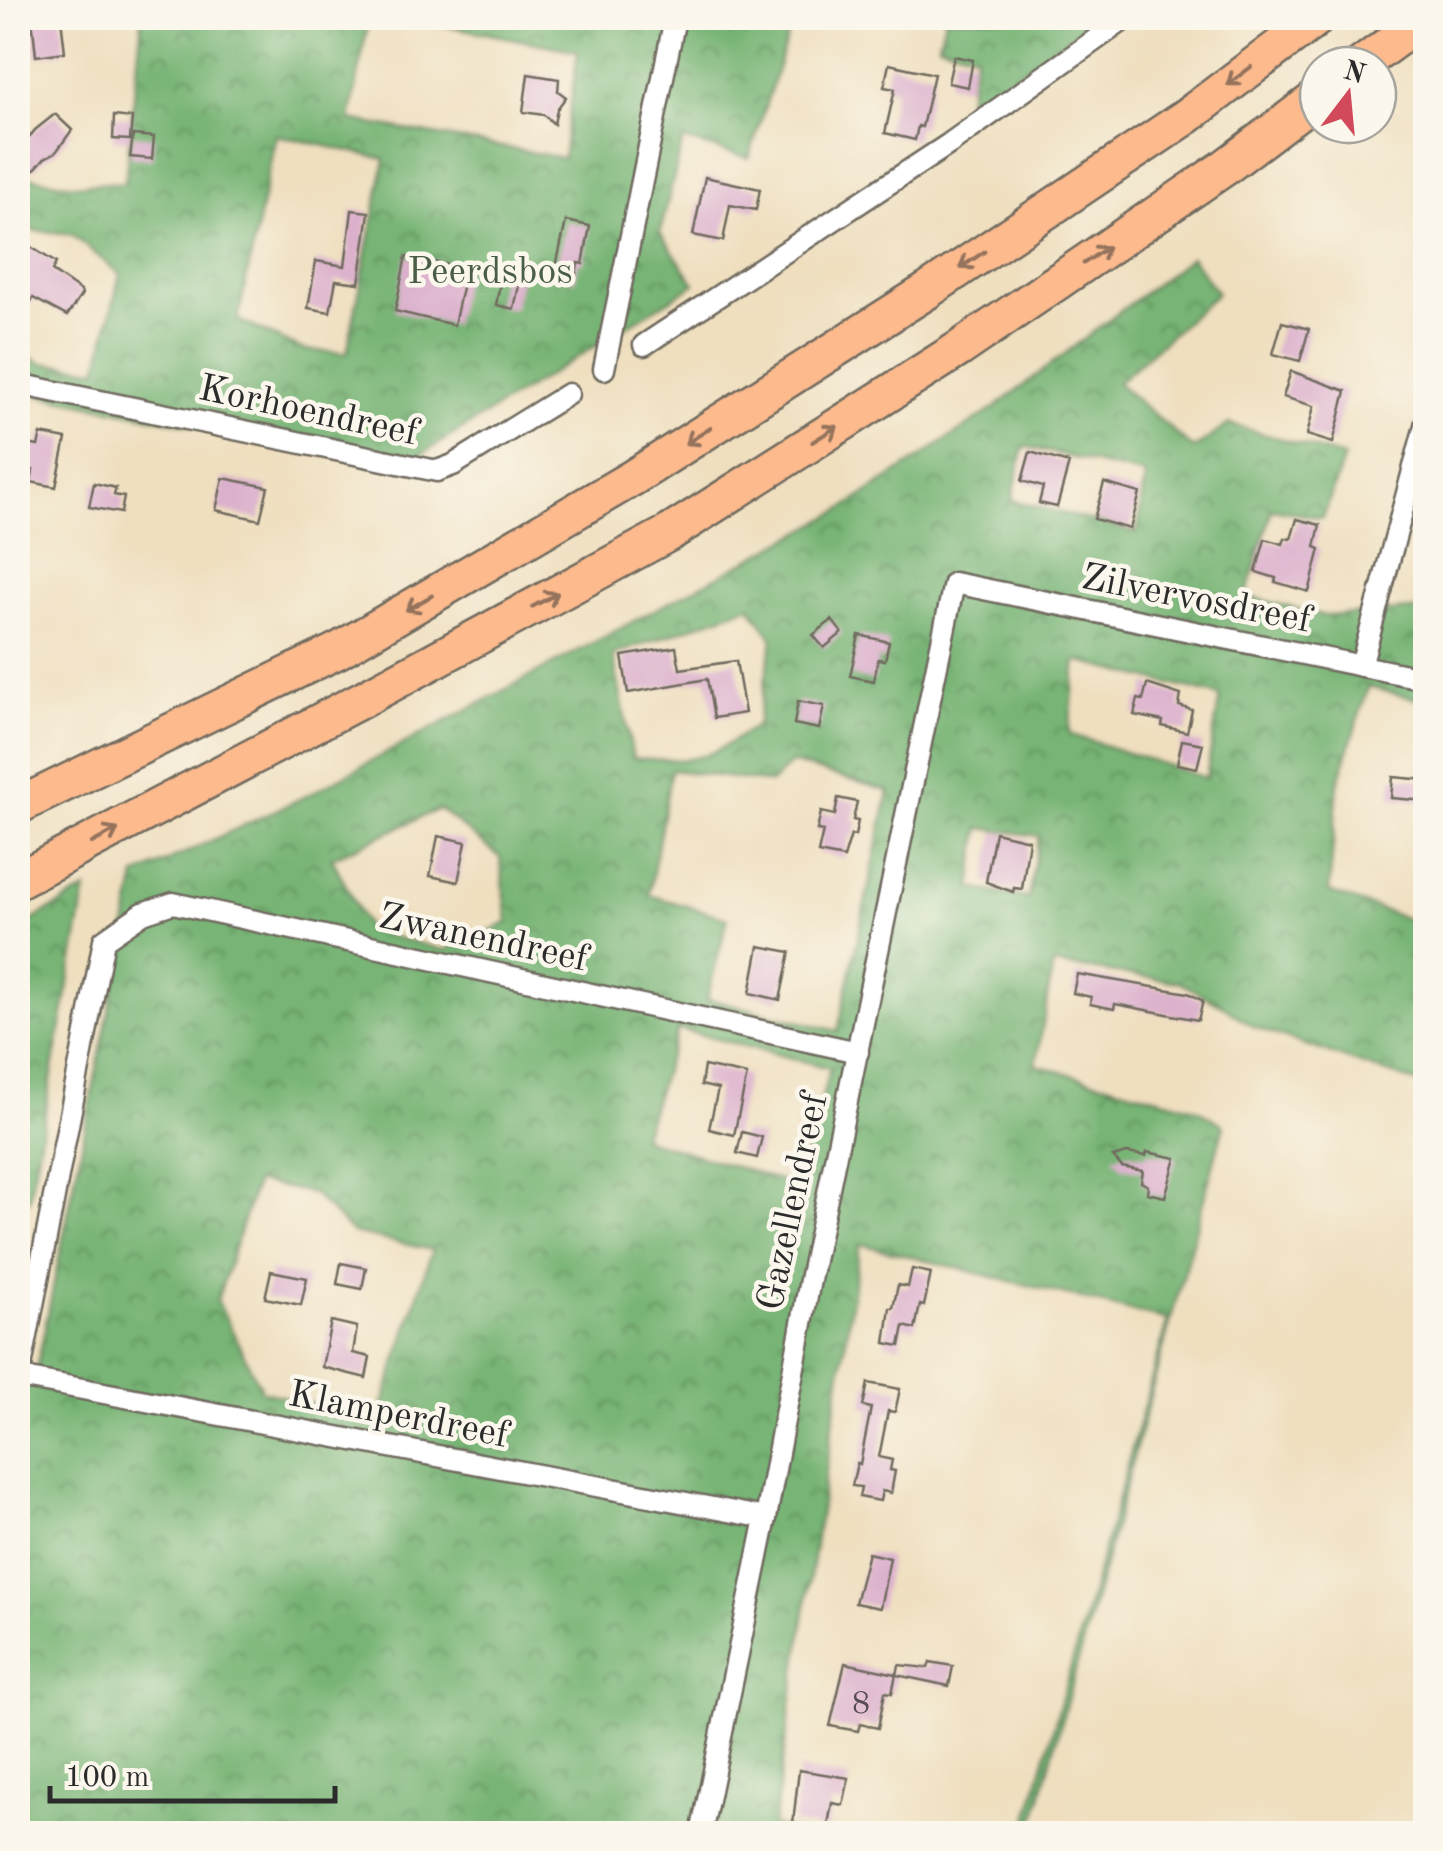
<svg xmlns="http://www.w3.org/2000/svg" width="1443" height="1851" font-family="'Old Standard TT',serif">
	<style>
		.forest { fill: url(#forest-crowns); stroke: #517050; stroke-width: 2.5; fill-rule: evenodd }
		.building { fill: #dbb0cc }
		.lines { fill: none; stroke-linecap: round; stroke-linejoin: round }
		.minor-casing { stroke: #706a5f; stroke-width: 25 }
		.motorway-casing { stroke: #706a5f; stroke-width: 40 }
		.minor { stroke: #fff; stroke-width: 20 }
		.motorway { stroke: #fcba8d; stroke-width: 35 }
		.oneway { stroke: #94725c }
		.labels { text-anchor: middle; stroke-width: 9; stroke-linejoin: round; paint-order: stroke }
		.number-label { font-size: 32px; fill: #574c53 }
		.park-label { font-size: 38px; fill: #4a5d47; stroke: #fbf7ec }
		.street-label { font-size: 38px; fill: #2b2b2b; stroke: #fbf7ec }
	</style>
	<defs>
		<pattern id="forest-crowns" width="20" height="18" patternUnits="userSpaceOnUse" patternTransform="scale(2.5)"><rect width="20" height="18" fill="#77b474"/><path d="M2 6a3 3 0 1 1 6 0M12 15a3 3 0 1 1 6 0" fill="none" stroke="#62935f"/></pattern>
	</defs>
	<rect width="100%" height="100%" fill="#fbf7ec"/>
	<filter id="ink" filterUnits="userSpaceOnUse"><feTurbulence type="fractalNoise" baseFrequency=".01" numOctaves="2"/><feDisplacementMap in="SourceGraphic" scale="20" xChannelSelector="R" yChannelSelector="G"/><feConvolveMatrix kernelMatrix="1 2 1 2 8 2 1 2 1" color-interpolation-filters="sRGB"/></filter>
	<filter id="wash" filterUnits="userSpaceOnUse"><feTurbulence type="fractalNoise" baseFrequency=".0048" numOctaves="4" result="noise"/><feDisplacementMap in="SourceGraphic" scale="40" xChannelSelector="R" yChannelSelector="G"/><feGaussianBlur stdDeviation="2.25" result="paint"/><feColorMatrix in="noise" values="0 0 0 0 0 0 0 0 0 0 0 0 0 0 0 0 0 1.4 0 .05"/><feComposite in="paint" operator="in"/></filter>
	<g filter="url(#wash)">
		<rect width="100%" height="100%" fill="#efdfbf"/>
		<!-- forest -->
		<g class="forest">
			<path d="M142,18H369L350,120L563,158L578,51L405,18H759L790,28L749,158L683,140L660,233L695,284L403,466L18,391V350L41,363L98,369L120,274L71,234L18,229V175L74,185L125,182ZM276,135L385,159L347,353L304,350L238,320Z"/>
			<polygon points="945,18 1097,18 966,109 976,54 939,44"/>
			<path d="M1191,257L1217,293L1117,383L1194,449L1229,424L1344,457L1323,518L1272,509L1246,596L1325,616L1424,609L1425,701L1368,687L1338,784L1329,892L1425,925V1086L1253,1027L1225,1007L1179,982L1053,964L1036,1065L1196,1108L1224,1125L1031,1833H1024L1168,1320L860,1244L773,1826L809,1834H45L44,1825L18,1826V1368L36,1372L136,876L304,797L840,511L993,409ZM1024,446L1145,475L1137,533L1012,500ZM750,606L773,639L757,725C703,762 698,762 633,758L613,655ZM1076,661L1220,696L1206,778L1069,734ZM791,763L889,791L838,1031L707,999L728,918L649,895L671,770L771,783ZM439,809L500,857L508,923L444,950L369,931L332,858ZM980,828L1039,836L1028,898L971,888ZM678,1029L830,1068L797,1186L642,1138ZM256,1182L312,1193L353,1233L432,1250L378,1420L262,1391L217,1300Z"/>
			<polygon points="86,890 29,1200 18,1205 18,928"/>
		</g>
		<g id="blocks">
			<!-- building -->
			<g class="building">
				<polygon points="32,18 61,18 65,52 36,56"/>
				<polygon points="954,56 973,60 968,87 948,83"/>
				<polygon points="889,64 934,74 922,127 918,126 915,140 885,133 895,89 884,87"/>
				<polygon points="528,74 559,79 558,91 566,97 557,109 554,124 544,115 523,112"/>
				<polygon points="55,114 72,130 56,152 45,158 34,170 18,152 35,130"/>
				<polygon points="114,116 132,118 130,140 113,139"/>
				<polygon points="133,135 154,137 152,159 130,157"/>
				<polygon points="705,177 760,189 756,210 730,205 723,241 693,235"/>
				<polygon points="352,210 369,212 359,283 336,280 330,312 308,308 316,261 345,266"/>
				<polygon points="566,221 590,226 583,264 578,263 575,280 554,276"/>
				<polygon points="31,247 56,263 52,271 81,291 82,294 67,316 33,298 18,322 18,267"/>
				<polygon points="406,256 466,269 454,325 395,311"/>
				<polygon points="503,267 522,271 514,309 496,305"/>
				<polygon points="1282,322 1309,329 1300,361 1273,354"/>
				<polygon points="1291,371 1346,391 1333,443 1307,435 1314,406 1283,397"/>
				<polygon points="41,434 66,439 56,487 31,482 33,470 18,467 18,442 38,446"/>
				<polygon points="1030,452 1069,463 1057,507 1039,503 1043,487 1022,481"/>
				<polygon points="223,478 268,487 260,520 216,510"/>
				<polygon points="94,483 116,488 114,495 124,497 121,513 89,507"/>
				<polygon points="1104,483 1140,493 1130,529 1094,519"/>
				<polygon points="1297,519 1320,525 1315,547 1320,549 1309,592 1275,582 1276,578 1256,572 1265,539 1283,544 1285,538 1291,539"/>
				<polygon points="832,620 842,633 824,648 813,635"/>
				<polygon points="859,635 889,642 885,660 878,659 874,681 850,676"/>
				<polygon points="676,647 680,669 736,661 745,713 714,718 707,679 628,693 622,656"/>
				<polygon points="1147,684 1181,695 1179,706 1192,710 1187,732 1162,726 1163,721 1134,715 1138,699 1143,700"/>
				<polygon points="798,701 824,706 819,729 794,724"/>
				<polygon points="1182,740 1203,744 1197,768 1177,764"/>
				<polygon points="1393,777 1426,780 1426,801 1391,798"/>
				<polygon points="838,798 857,802 853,820 858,821 855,836 851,835 844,858 818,853 823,831 817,830 821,812 835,815"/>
				<polygon points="995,832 1029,840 1022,889 1014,888 1013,892 986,882"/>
				<polygon points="438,836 466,842 458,882 430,876"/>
				<polygon points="759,946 790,952 780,1000 750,993"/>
				<polygon points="1077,974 1188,993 1203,1001 1198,1020 1115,1004 1114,1009 1090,1004 1091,997 1073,993"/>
				<polygon points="704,1066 747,1075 734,1135 709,1129 718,1089 701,1085"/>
				<polygon points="742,1132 762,1137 757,1158 737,1153"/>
				<polygon points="1147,1152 1176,1158 1165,1197 1147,1193 1148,1186 1141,1182 1143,1171 1122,1167 1113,1157 1127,1153 1146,1156"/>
				<polygon points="341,1263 366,1268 362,1289 337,1284"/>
				<polygon points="912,1269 931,1273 924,1306 920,1305 915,1329 904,1326 900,1346 885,1343 890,1308 893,1308 898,1285 908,1287"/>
				<polygon points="271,1271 307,1278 301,1305 265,1298"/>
				<polygon points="331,1321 357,1327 353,1353 370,1357 366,1378 322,1367"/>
				<polygon points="868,1383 900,1389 895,1412 888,1411 879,1457 892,1460 890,1470 895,1471 891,1493 882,1491 880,1501 859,1497 861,1487 852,1486 857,1463 860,1464 871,1408 863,1406"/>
				<polygon points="868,1553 890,1558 880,1608 855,1603"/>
				<polygon points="930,1662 953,1666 949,1686 897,1675 899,1665 928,1668"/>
				<polygon points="845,1663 896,1674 892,1693 885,1692 878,1728 860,1724 858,1731 830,1726"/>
				<polygon points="799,1770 849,1778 843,1805 832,1803 827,1830 793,1823"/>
			</g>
		</g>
	</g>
	<g filter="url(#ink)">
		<use href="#blocks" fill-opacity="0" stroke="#706a5f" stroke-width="2.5"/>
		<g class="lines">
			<defs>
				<g id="minor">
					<polyline points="644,345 949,144 1126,18"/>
					<polyline points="604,369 675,18"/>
					<polyline points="18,384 437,471 453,465 568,394"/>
					<polyline points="1361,666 1426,422"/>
					<polyline points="766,1518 19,1377 104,940 143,913 173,903 858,1052"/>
					<polyline points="701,1834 766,1518 810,1280 954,583 1426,679"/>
				</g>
				<g id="motorway">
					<polyline points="1361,65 1425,18"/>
					<polyline points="18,806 339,650 634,477 927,291 1186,117 1317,18"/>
					<polyline points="18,880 361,700 671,532 959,349 1224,168 1318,97"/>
				</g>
			</defs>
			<!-- minor casing -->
			<use href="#minor" class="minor-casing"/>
			<!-- motorway casing -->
			<use href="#motorway" class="motorway-casing"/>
			<!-- minor -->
			<use href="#minor" class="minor"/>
			<!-- motorway -->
			<use href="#motorway" class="motorway"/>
		</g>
		<!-- one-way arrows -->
		<defs><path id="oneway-shaft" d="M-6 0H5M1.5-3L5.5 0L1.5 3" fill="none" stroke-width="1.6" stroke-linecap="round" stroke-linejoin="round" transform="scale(2.5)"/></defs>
		<g class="oneway">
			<use href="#oneway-shaft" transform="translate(1239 76) rotate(143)"/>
			<use href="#oneway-shaft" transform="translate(1096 255) rotate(-34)"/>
			<use href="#oneway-shaft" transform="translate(972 260) rotate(146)"/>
			<use href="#oneway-shaft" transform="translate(825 434) rotate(-32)"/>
			<use href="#oneway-shaft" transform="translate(698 436) rotate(148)"/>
			<use href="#oneway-shaft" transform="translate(545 600) rotate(-28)"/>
			<use href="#oneway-shaft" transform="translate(419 603) rotate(150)"/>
			<use href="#oneway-shaft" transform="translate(105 836) rotate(-28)"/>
		</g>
	</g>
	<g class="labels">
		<!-- number labels -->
		<g class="number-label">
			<text x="861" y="1713">8</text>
		</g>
		<!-- park labels -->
		<g class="park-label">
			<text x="490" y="283">Peerdsbos</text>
		</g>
		<!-- street labels -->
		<g class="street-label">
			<text transform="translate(309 409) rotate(12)" y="13">Korhoendreef</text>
			<text transform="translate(1197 597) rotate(11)" y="13">Zilvervosdreef</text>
			<text transform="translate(484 936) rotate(12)" y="13">Zwanendreef</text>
			<text transform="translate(791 1201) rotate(-78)" y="13">Gazellendreef</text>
			<text transform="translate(399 1413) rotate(11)" y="13">Klamperdreef</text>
		</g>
	</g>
	<!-- margin -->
	<rect width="1443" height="1851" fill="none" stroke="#fbf7ec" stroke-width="60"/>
	<!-- north arrow -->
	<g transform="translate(1348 95) rotate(16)"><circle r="48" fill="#fbf7ec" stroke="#a8a59f" stroke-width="2.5"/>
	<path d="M0-8L18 38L0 25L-18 38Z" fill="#d1495b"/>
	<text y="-15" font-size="28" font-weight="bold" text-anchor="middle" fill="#2b2b2b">N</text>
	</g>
	<!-- scale -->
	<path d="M50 1786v15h285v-15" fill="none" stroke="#2b2b2b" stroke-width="5"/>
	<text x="65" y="1786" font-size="30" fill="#2b2b2b" stroke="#fbf7ec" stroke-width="8" paint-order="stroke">100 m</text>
</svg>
